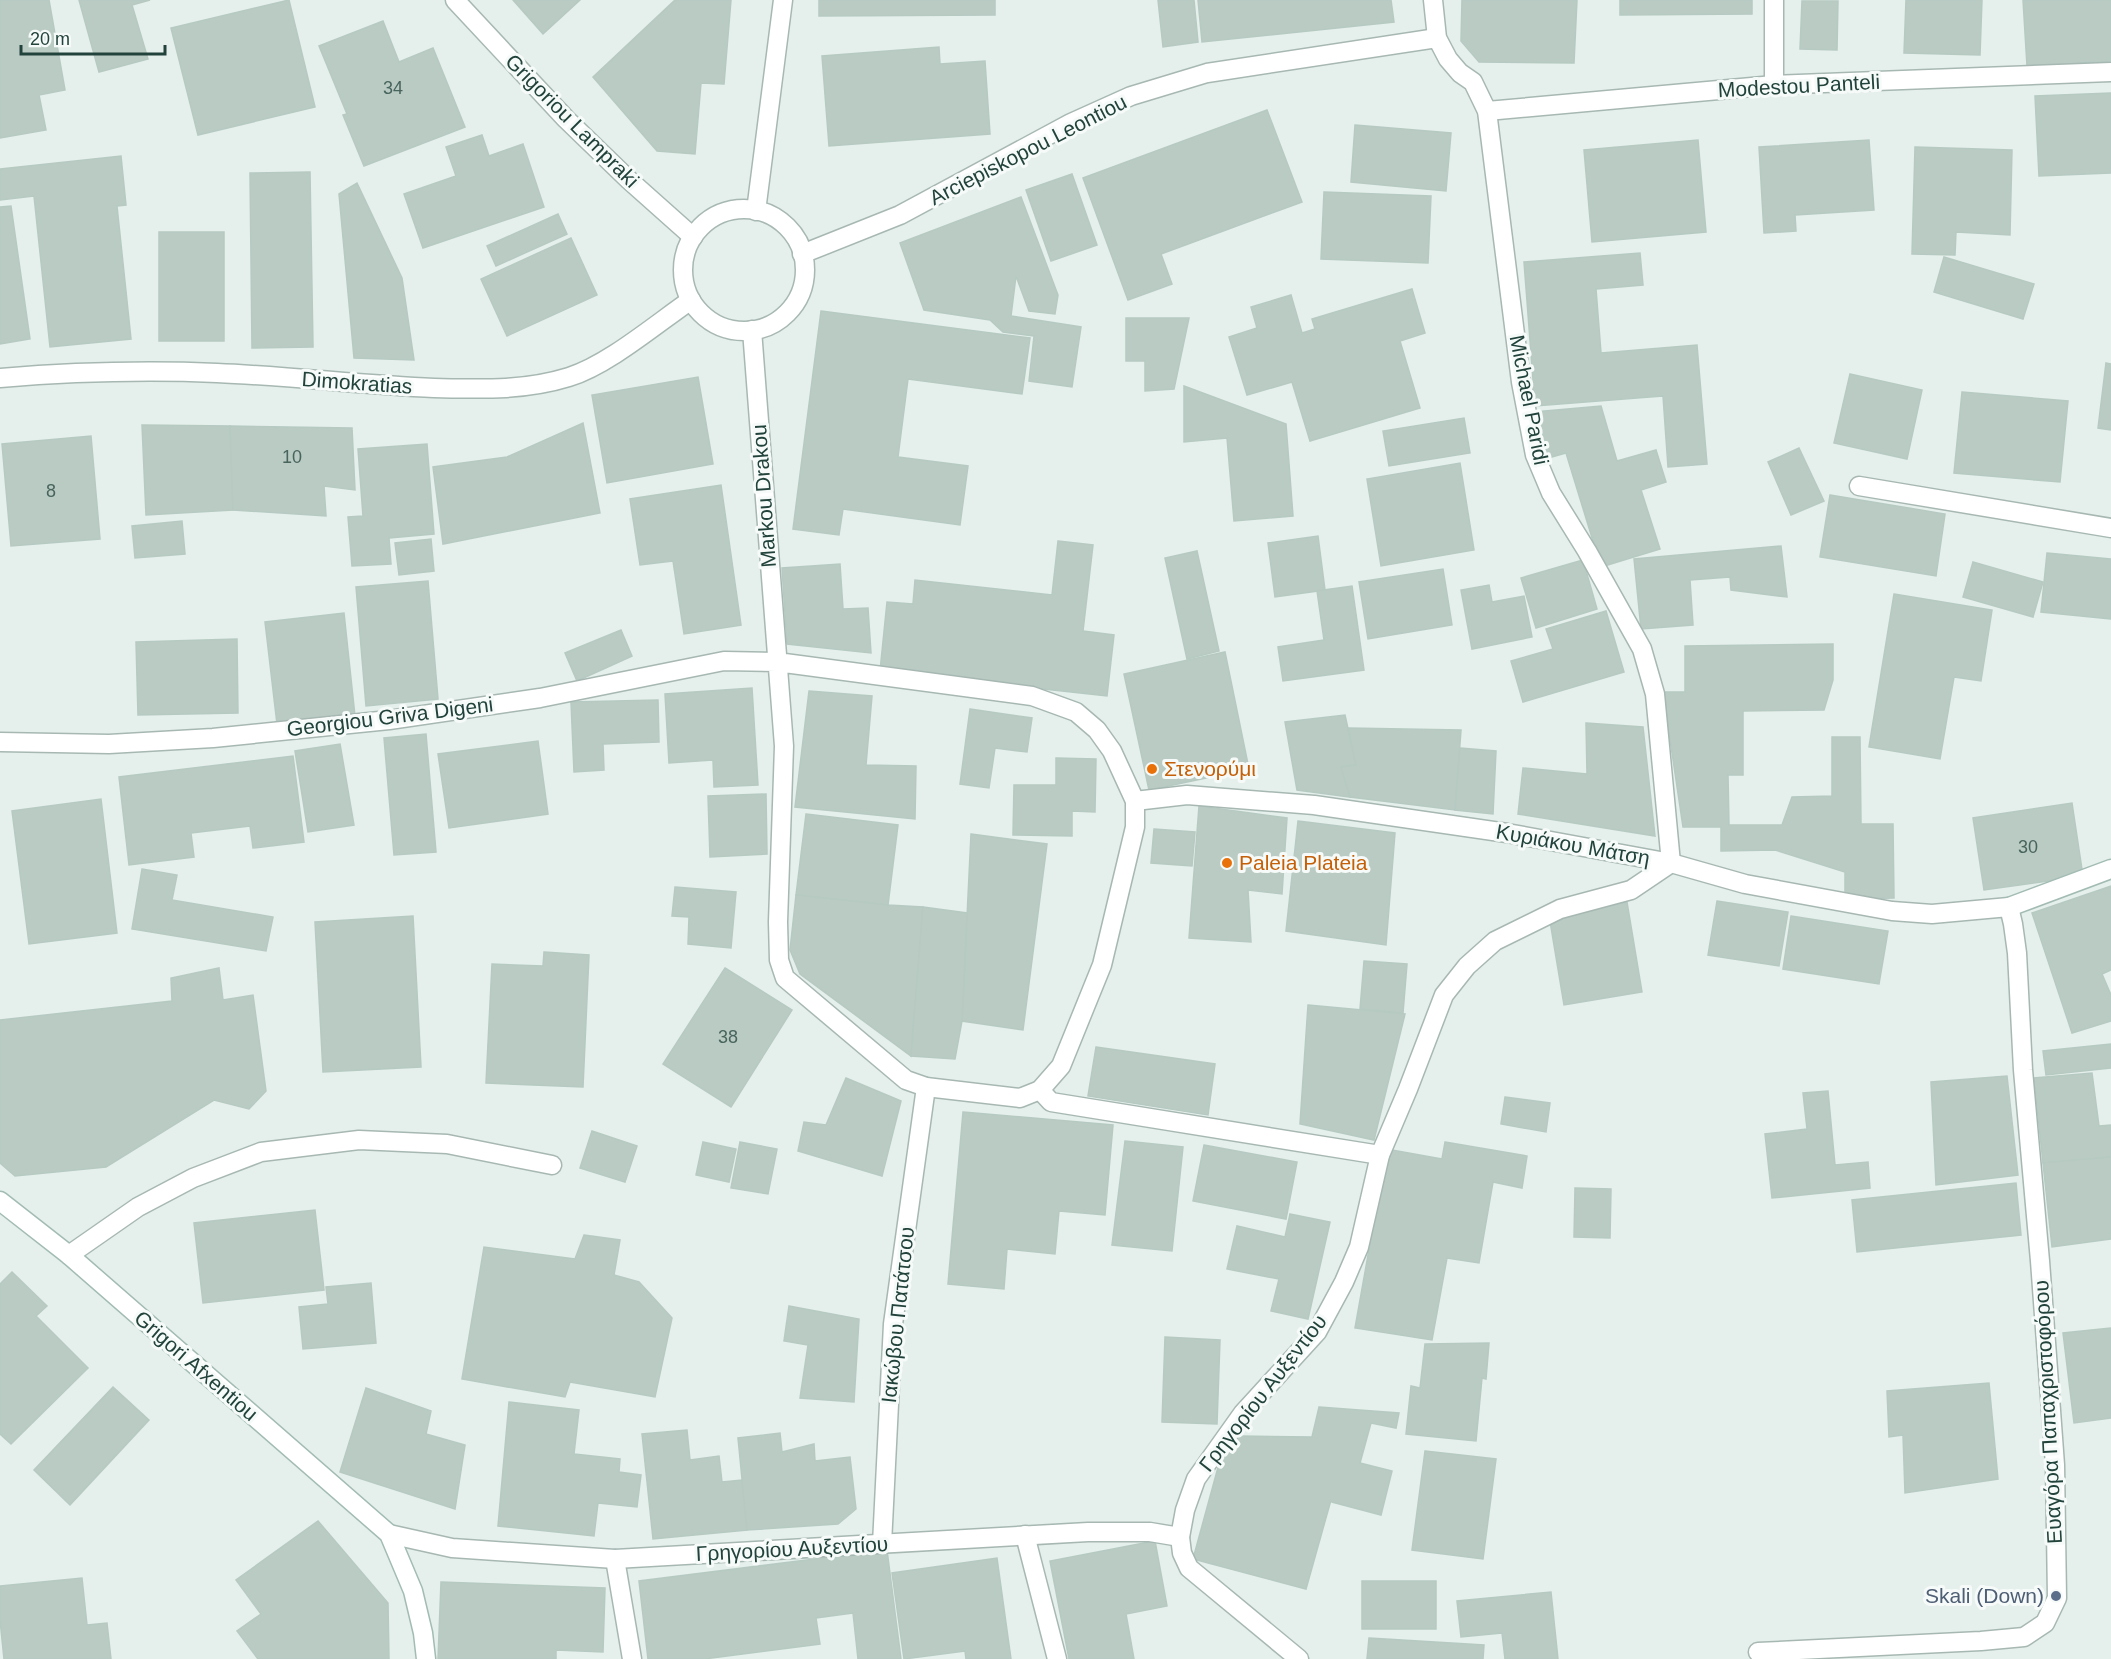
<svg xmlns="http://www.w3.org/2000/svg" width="2111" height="1659" font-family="Helvetica,sans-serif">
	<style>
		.building { fill: #bacbc4; stroke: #b6cac2; stroke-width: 1.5 }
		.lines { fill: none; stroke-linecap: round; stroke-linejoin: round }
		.lane-casing { stroke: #a7b8b3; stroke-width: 21 }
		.street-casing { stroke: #a7b8b3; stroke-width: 21 }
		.secondary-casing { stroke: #a2bcb4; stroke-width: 21 }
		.lane { stroke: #fff; stroke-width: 18 }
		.street { stroke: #fff; stroke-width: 18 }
		.secondary { stroke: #fff; stroke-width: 18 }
		.food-dot { fill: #e8710a; stroke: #f6fbf9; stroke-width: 2 }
		.service-dot { fill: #5c6f8a; stroke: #f6fbf9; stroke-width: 2 }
		.labels { text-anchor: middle; stroke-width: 6; stroke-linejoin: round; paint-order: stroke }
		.number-label { font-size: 18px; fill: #48655d }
		.street-label { font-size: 21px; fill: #22433b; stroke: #f6fbf9 }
		.food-label { font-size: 21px; fill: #c56008; stroke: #f6fbf9; text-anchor: start }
		.service-label { font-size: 21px; fill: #4e5e75; stroke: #f6fbf9; text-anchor: end }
	</style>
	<rect width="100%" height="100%" fill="#e5efeb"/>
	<!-- building -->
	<g class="building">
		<polygon points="0,0 49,0 65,90 39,95 46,130 0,138"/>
		<polygon points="79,0 150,0 132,5 148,59 99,72"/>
		<polygon points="289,0 315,107 198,135 171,28"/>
		<polygon points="513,0 580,0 543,34"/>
		<polygon points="677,0 731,0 724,84 701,83 695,154 657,151 593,77 674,1"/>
		<polygon points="819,0 995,0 995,15 819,16"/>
		<polygon points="1158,0 1194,0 1198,42 1163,47"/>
		<polygon points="1198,0 1391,0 1394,22 1202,42"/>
		<polygon points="1462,0 1577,0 1574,63 1479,62 1461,41"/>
		<polygon points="1620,0 1752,0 1752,14 1620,15"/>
		<polygon points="1906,0 1982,0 1980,55 1904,53"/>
		<polygon points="2023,0 2111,0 2111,61 2027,66"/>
		<polygon points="1802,1 1838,1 1837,50 1800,49"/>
		<polygon points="383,21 399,62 433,48 465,127 364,166 343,115 347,114 319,46"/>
		<polygon points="939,47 940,64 985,61 990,134 829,146 822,56"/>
		<polygon points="2111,93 2111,173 2039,176 2035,96"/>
		<polygon points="1267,110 1302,202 1161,254 1172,284 1128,300 1083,178"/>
		<polygon points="1355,125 1451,133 1446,191 1351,182"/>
		<polygon points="482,135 489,156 523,144 544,207 423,248 404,194 456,176 446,147"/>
		<polygon points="1698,140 1706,232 1592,242 1584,150"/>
		<polygon points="1869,140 1874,210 1795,215 1796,231 1764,233 1759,147"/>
		<polygon points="1915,147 2012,150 2010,235 1956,232 1955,255 1912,254"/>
		<polygon points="121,156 126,205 117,206 131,339 50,347 34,196 0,200 0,169"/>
		<polygon points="310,172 313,347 252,348 250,173"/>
		<polygon points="1072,174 1097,245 1051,261 1026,190"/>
		<polygon points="357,183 402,278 414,360 354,358 339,194"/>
		<polygon points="1324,192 1431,196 1428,263 1321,259"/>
		<polygon points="1021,197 1058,295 1055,314 1029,311 1016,276 1011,316 1081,327 1072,387 1029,381 1034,336 1003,332 990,320 924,310 900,243"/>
		<polygon points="11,206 30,339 0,344 0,207"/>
		<polygon points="558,214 567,234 496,266 487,246"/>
		<rect x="159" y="232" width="65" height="109"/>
		<polygon points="571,238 597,295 507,336 481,279"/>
		<polygon points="1640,253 1643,285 1596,289 1601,353 1697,345 1707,464 1668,467 1663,396 1535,406 1524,262"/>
		<polygon points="1944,257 2034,284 2023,319 1934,292"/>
		<polygon points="1412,289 1425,333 1400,341 1420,408 1310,441 1292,382 1247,395 1229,337 1257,328 1251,307 1291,295 1302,333 1315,329 1312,319"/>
		<polygon points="821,311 1030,338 1022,394 908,379 898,457 968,466 960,525 843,509 839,535 793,529"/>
		<polygon points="1126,318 1189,318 1174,389 1145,391 1145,361 1126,361"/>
		<polygon points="2106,363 2111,364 2111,430 2098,428"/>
		<polygon points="1850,374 1922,390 1907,459 1834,443"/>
		<polygon points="698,377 713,464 607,483 592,395"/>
		<polygon points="1184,386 1286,424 1293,516 1234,521 1227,438 1184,442"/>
		<polygon points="1962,392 2068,401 2060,482 1954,473"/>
		<polygon points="1601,406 1617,461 1656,450 1666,482 1641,490 1660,549 1601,567 1566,453 1548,458 1534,412"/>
		<polygon points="1464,418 1470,453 1389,466 1383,431"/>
		<polygon points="583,423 600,513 443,544 433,467 507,457"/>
		<polygon points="142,425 230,426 233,510 146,515"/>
		<polygon points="230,426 352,428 355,490 324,486 326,516 233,510"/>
		<polygon points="91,436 100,539 11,546 2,444"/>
		<polygon points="427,444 434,534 389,538 391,564 352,566 348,517 363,516 358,449"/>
		<polygon points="1799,448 1824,501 1791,515 1768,462"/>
		<polygon points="1460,463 1474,550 1381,566 1367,479"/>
		<polygon points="721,485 741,625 684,634 673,561 640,565 630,499"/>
		<polygon points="1830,495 1945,514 1936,576 1820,557"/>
		<polygon points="182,521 185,554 135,558 132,526"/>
		<polygon points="1318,536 1325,590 1275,597 1268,543"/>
		<polygon points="431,539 434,571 399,575 395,543"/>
		<polygon points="1058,541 1093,545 1083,631 1114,635 1107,696 880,671 887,602 913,604 915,580 1052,595"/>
		<polygon points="1781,546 1787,597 1731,590 1730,577 1690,580 1693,625 1641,629 1634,559"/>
		<polygon points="1197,551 1219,651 1187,659 1165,558"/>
		<polygon points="2047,553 2111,559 2111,619 2041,612"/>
		<polygon points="1583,560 1597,609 1536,628 1521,578"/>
		<polygon points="1973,562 2043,582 2033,617 1963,597"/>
		<polygon points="840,564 843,609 868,608 871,653 787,644 782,568"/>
		<polygon points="1443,569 1452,625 1368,639 1359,582"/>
		<polygon points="428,581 438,699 366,706 356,587"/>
		<polygon points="1489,585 1492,602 1524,596 1532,637 1472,649 1461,590"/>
		<polygon points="1352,586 1364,670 1283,681 1278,647 1324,640 1317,591"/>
		<polygon points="1894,594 1992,610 1981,681 1954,677 1940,759 1869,747"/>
		<polygon points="1606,611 1624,672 1523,702 1511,661 1553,649 1546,629"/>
		<polygon points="344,613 355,716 277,724 265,622"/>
		<polygon points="621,630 632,656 577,681 565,653"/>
		<polygon points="237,639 238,713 138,715 136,642"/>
		<polygon points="1833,644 1833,680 1824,710 1743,711 1743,775 1728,775 1729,825 1782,825 1792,797 1832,796 1832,737 1860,737 1861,824 1893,824 1894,898 1845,899 1845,872 1775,850 1721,851 1721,827 1683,827 1663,692 1685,692 1685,646"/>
		<polygon points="1225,652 1249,769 1149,790 1124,674"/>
		<polygon points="752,688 758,785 714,787 713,760 669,763 665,694"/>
		<polygon points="809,691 872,696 866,765 916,766 915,819 795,807"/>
		<polygon points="658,700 659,742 603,744 604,770 574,772 571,702"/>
		<polygon points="970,709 1032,718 1027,752 995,748 989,788 960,784"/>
		<polygon points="1345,715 1356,765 1341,767 1350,797 1297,790 1285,722"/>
		<polygon points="1586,723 1643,727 1655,836 1518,814 1523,768 1587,774"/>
		<polygon points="1348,728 1461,730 1455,810 1350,797 1341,767 1356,765"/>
		<polygon points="426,734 436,852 394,855 384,738"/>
		<polygon points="538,741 548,814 449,828 438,754"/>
		<polygon points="340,744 354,825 308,832 295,751"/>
		<polygon points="1460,748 1496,751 1493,814 1455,810"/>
		<polygon points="293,756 304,842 253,848 250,826 191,833 194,857 129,865 119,777"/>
		<polygon points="1056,758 1096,759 1095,812 1072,811 1072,836 1013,835 1014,785 1056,785"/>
		<polygon points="766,794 767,854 710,857 708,796"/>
		<polygon points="101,799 117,933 29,944 12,811"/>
		<polygon points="2072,803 2083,876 1984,890 1973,818"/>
		<polygon points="1199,806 1287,818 1282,894 1248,890 1251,942 1189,938"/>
		<polygon points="806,814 898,825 888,905 796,895"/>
		<polygon points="1298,821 1395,833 1386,945 1286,931"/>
		<polygon points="1154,829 1195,832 1192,866 1151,863"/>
		<polygon points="971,834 1047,844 1023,1030 962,1021"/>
		<polygon points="142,869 177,875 172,900 273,917 266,951 132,929"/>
		<polygon points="2111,886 2111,970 2102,974 2111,995 2111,1021 2072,1033 2032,913"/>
		<polygon points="675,887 736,892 731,948 688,944 689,917 672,916"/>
		<polygon points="796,895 888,905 923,907 911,1056 800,974 790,950"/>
		<polygon points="1717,901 1788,912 1779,966 1708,955"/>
		<polygon points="1627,902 1642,992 1564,1005 1549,915"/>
		<polygon points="923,907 967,913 962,1021 955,1059 911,1056"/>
		<polygon points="413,916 421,1067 323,1072 315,922"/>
		<polygon points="1791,916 1888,931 1879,984 1783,969"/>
		<polygon points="544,952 589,955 583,1087 486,1083 492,964 543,966"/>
		<polygon points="1364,961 1407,964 1403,1013 1360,1009"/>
		<polygon points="219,968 223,1000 253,995 266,1091 249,1109 214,1100 106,1167 15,1176 0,1163 0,1020 172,1001 171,978"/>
		<polygon points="725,968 792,1010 731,1107 663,1064"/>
		<polygon points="1308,1005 1405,1014 1374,1140 1300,1124"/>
		<polygon points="2111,1044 2111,1068 2046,1075 2043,1051"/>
		<polygon points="1096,1047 1215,1064 1208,1115 1088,1096"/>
		<polygon points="2092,1073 2099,1126 2111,1125 2111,1157 2043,1163 2034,1078"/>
		<polygon points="2007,1076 2018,1175 1936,1185 1931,1082"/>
		<polygon points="846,1078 901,1101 882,1176 798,1151 804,1122 826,1125"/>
		<polygon points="1828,1091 1835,1165 1868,1162 1870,1188 1772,1198 1765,1134 1807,1129 1803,1093"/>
		<polygon points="1505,1097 1550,1103 1546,1132 1501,1124"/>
		<polygon points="963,1112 1113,1125 1105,1215 1059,1211 1055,1254 1007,1249 1004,1289 948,1284"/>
		<polygon points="592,1131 637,1146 625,1182 580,1168"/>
		<polygon points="1125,1141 1183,1147 1172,1251 1112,1245"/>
		<polygon points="703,1142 736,1149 729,1182 696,1175"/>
		<polygon points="740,1142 777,1149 768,1194 731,1188"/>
		<polygon points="1445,1142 1527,1156 1522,1188 1493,1182 1479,1263 1447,1258 1432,1340 1355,1328 1387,1149 1442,1159"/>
		<polygon points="1204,1145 1297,1162 1286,1219 1193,1201"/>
		<polygon points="2111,1157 2111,1239 2052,1247 2043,1163"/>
		<polygon points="2016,1183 2021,1235 1857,1252 1852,1200"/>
		<polygon points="1575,1188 1611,1189 1610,1238 1574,1237"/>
		<polygon points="315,1210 324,1290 203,1303 194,1223"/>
		<polygon points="1290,1214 1330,1222 1308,1319 1271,1311 1279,1279 1227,1269 1237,1226 1285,1237"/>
		<polygon points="584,1235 620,1240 614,1275 639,1282 672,1318 655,1397 570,1382 565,1397 462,1379 484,1247 575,1259"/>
		<polygon points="12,1272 47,1306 36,1316 88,1368 11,1444 0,1434 0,1284"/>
		<polygon points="371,1283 376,1343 303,1349 299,1307 328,1304 326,1287"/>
		<polygon points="789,1306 859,1319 854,1402 800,1398 808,1345 784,1341"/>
		<polygon points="2111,1328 2111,1418 2074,1423 2063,1333"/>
		<polygon points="1165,1337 1220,1340 1217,1424 1162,1422"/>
		<polygon points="1489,1343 1486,1379 1482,1378 1476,1441 1406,1434 1411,1386 1420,1388 1425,1344"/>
		<polygon points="1989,1383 1998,1479 1905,1493 1903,1435 1889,1437 1887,1391"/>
		<polygon points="113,1387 149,1420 70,1505 34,1470"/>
		<polygon points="366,1388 431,1411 426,1434 465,1445 455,1509 340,1472"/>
		<polygon points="509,1402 579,1410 574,1454 620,1459 619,1472 641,1475 637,1507 598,1503 594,1536 498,1526"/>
		<polygon points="1319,1407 1399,1413 1396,1428 1371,1423 1360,1463 1392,1471 1381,1515 1332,1502 1331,1500 1306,1589 1193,1559 1220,1460 1239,1436 1312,1437"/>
		<polygon points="687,1430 690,1460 719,1456 722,1482 742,1480 747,1530 653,1539 642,1434"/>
		<polygon points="780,1433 782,1452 814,1444 815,1461 850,1457 856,1509 838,1524 747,1530 738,1438"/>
		<polygon points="1425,1451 1496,1459 1483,1559 1412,1550"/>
		<polygon points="318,1521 388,1603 389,1659 258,1659 237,1631 261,1614 236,1580"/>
		<polygon points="1155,1541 1167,1606 1126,1614 1134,1659 1069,1659 1050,1561"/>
		<polygon points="887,1550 901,1659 858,1659 853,1613 816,1618 820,1644 704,1659 648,1659 639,1581"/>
		<polygon points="997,1558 1011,1659 966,1659 965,1651 904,1659 892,1573"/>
		<polygon points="82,1578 87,1625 107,1623 111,1659 4,1659 0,1620 0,1586"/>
		<rect x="1362" y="1581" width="74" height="48"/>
		<polygon points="441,1582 605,1588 603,1652 556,1650 556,1659 438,1659"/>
		<polygon points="1551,1592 1558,1659 1505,1659 1502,1633 1461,1637 1457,1601"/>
		<polygon points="1369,1638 1484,1645 1483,1659 1367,1659"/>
	</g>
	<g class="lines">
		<defs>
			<polyline id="lane" points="1040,1090 1051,1102 1380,1155"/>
			<g id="street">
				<polyline points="455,0 566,119 629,180 693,237"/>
				<polyline points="1433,0 1437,38 1448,59 1460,73 1473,82 1487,111 1521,382 1535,455 1551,493 1587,551 1642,649 1655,694 1671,863"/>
				<polyline points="1774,85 1774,0"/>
				<polyline points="1487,111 1774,85 2111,72"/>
				<circle cx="744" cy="270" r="61"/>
				<polyline points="756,211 783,0"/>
				<polyline points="802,254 900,215 1071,123 1131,96 1207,73 1437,38"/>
				<path d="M0,378C72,372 145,370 217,373C290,376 362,385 434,388C480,389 524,391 569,377C608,365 656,324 691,300"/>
				<polyline points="1859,486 2111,528"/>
				<polyline points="0,742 109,744 213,738 389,720 540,698 724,661 777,662 1032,696 1076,712 1097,730 1112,751 1135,801 1135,827 1102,965 1061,1066 1040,1090 1020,1098 926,1087 906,1080 785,978 779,960 778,922 784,746 752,330"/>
				<polyline points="1135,801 1187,795 1314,805 1507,833 1671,863 1745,884 1892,911 1932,914 2009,907 2013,924 2017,953 2023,1070 2040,1261 2055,1465 2057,1598 2045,1623 2024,1637 1981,1641 1758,1652"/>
				<polyline points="69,1255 138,1207 193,1178 261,1152 359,1140 447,1144 552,1165"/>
				<polyline points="389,1534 452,1548 615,1559 1088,1532 1150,1532 1180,1537"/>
				<polyline points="1025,1535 1057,1659"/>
				<polyline points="882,1544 893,1324 926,1087"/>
				<polyline points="615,1559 632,1659"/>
				<polyline points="1299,1659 1189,1568 1182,1553 1180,1537 1185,1510 1196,1479 1243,1413 1317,1332 1344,1282 1359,1247 1380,1155 1408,1089 1444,995 1467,966 1495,941 1560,909 1631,890 1671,863"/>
			</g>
			<g id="secondary">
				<polyline points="2009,907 2111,869"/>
				<polyline points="0,1201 69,1255 389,1534 413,1591 423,1633 426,1659"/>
			</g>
		</defs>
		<!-- lane casing -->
		<use href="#lane" class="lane-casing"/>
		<!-- street casing -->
		<use href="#street" class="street-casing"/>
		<!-- secondary casing -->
		<use href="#secondary" class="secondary-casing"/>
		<!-- lane -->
		<use href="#lane" class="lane"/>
		<!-- street -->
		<use href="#street" class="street"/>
		<!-- secondary -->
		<use href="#secondary" class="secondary"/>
	</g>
	<!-- markers -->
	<g class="food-dot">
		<circle cx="1152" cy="769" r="6"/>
		<circle cx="1227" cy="863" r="6"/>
	</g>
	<circle class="service-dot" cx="2056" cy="1596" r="6"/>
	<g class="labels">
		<!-- number labels -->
		<g class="number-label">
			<text x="393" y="94">34</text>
			<text x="292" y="463">10</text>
			<text x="51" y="497">8</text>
			<text x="2028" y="853">30</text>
			<text x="728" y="1043">38</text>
		</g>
		<!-- street labels -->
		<g class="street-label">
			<text transform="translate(1799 86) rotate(-3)" y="7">Modestou Panteli</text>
			<text transform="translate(572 121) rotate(45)" y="7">Grigoriou Lampraki</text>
			<text transform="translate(1028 150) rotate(-27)" y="7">Arciepiskopou Leontiou</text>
			<text transform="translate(357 383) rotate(4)" y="7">Dimokratias</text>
			<text transform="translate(1529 400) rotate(79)" y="7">Michael Paridi</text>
			<text transform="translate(764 496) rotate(-94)" y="7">Markou Drakou</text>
			<text transform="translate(390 717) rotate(-7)" y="7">Georgiou Griva Digeni</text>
			<text transform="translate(1573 845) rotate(10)" y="7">Κυριάκου Μάτση</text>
			<text transform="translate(898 1315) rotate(-84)" y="7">Ιακώβου Πατάτσου</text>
			<text transform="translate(196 1366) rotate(41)" y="7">Grigori Afxentiou</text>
			<text transform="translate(1263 1393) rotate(-52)" y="7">Γρηγορίου Αυξεντίου</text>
			<text transform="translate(2048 1412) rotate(-93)" y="7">Ευαγόρα Παπαχριστοφόρου</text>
			<text transform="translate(792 1549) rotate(-3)" y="7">Γρηγορίου Αυξεντίου</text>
		</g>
		<!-- food labels -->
		<g class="food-label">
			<text x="1164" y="776">Στενορύμι</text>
			<text x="1239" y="870">Paleia Plateia</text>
		</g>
		<!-- service labels -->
		<g class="service-label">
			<text x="2044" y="1603">Skali (Down)</text>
		</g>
	</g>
	<!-- scale -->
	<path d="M21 45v9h144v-9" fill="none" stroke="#22433b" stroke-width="3"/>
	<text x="30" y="45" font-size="18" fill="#22433b" stroke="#f6fbf9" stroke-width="4.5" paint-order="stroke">20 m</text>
</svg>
